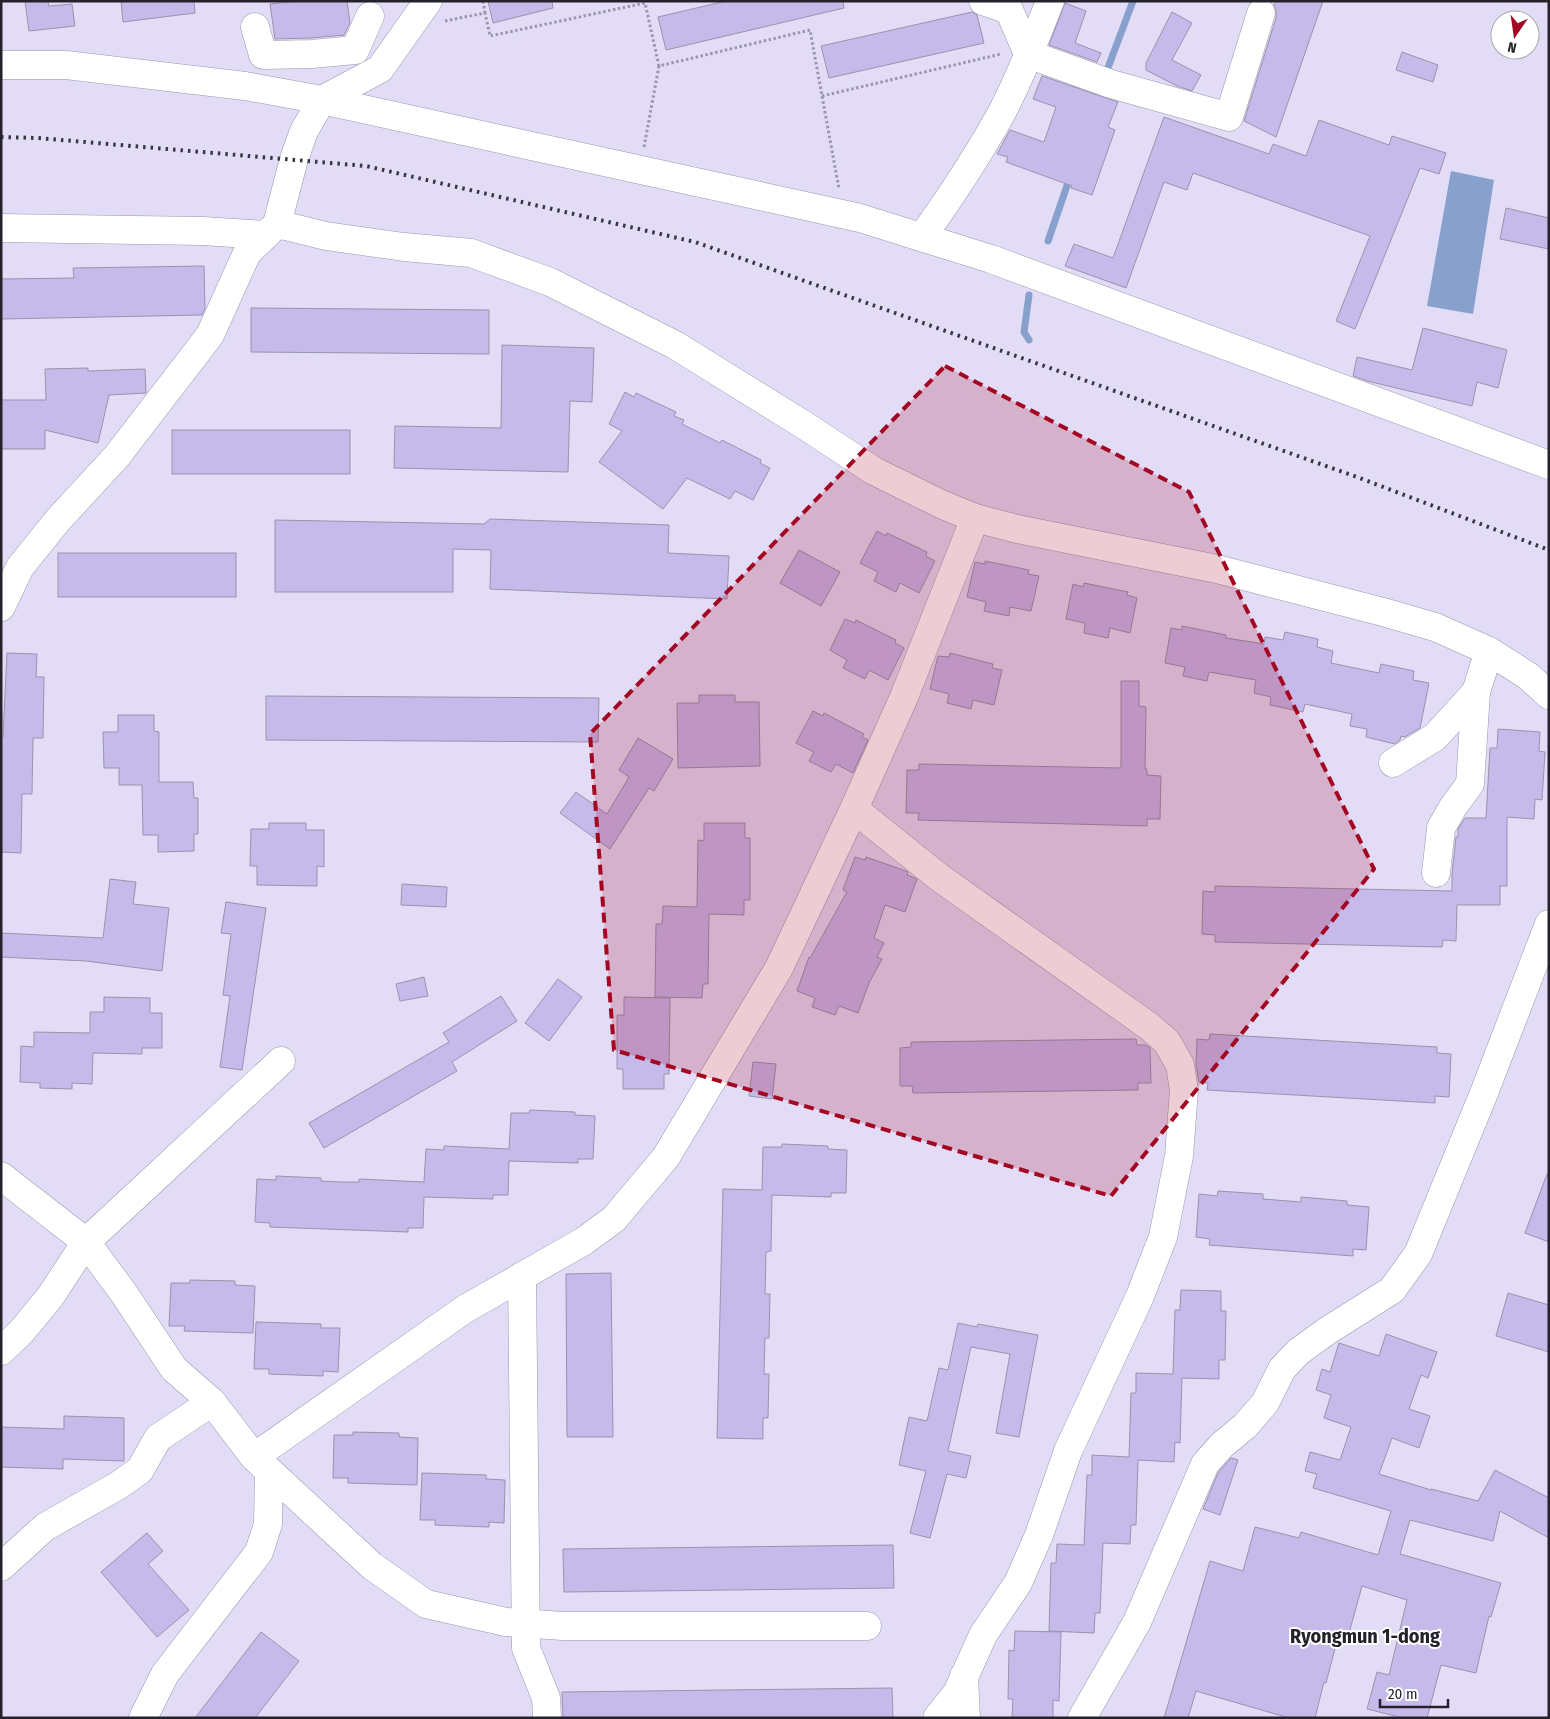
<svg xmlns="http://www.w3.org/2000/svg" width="1550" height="1719" font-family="'Fira Sans Condensed',sans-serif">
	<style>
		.water { fill: #87a1cc }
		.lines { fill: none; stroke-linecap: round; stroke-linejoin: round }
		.stream { stroke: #87a1cc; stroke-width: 7 }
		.building { fill: #c6baeb; stroke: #9993ac }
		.minor-casing { stroke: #9b95ae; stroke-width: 29 }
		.path { stroke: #9b96ab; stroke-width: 3; stroke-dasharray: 2.5 2.5; stroke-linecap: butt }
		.minor { stroke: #fff; stroke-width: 28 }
		.rail { stroke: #393642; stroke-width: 4; stroke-dasharray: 2.5 5; stroke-linecap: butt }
		.marked { fill: #a30721; fill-opacity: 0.2; stroke: #a30721; stroke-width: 4; stroke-dasharray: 10 6; stroke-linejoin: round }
		.labels { text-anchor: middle; stroke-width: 4; stroke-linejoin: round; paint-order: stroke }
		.quarter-label { font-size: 20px; font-weight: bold; fill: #24212b; stroke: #fff }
	</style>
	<rect width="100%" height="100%" fill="#e3dcf7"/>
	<!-- water -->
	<polygon class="water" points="1451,171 1494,180 1473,314 1427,306"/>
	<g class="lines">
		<!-- stream -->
		<g class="stream">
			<polyline points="1106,73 1133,1"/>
			<polyline points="1048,241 1070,177"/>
			<polyline points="1029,295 1024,332 1029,340"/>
		</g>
	</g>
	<!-- building -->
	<g class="building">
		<polygon points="25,1 48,1 49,6 72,4 75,26 29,31"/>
		<polygon points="121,1 194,1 195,13 123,22"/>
		<polygon points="296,1 347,1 350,23 344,35 311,38 275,39 270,4"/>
		<polygon points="488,1 552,1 553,8 493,23"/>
		<polygon points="726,1 843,1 844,8 666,50 658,17"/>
		<polygon points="1276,1 1323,1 1276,137 1244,121 1276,18 1276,10 1274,6"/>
		<polygon points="1065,3 1086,11 1075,43 1101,53 1097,62 1049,45"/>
		<polygon points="972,12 977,15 984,43 829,78 821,46"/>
		<polygon points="1172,12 1192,23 1172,60 1201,75 1192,91 1177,86 1146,70 1146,63"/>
		<polygon points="1402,52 1438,65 1433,82 1396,70"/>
		<polygon points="1042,76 1118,102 1108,127 1115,130 1092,195 1071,188 1072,186 1006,162 1008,157 997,154 1010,130 1044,142 1056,107 1033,99"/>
		<polygon points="1164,117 1269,154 1273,144 1306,156 1319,120 1389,145 1392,136 1446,153 1439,174 1420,168 1355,329 1336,321 1370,236 1193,173 1187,190 1164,182 1126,288 1065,266 1074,244 1113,258"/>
		<polygon points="1506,208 1549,218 1549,249 1500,239"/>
		<polygon points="204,266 205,308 202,315 1,319 1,279 74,278 73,268"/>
		<polygon points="251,308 489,310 489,354 251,352"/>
		<polygon points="1423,328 1507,350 1498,388 1477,382 1472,406 1367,381 1353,376 1357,357 1412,370"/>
		<polygon points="502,345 594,348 592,402 570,401 568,472 394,468 395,426 501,428"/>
		<polygon points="88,368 88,371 145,369 146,393 109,395 98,443 45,430 45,449 1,449 1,400 46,400 45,369"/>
		<polygon points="625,392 634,397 636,393 676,412 674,416 684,420 682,424 720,443 722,440 761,460 760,463 770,468 753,500 735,491 730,499 687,478 663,509 599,462 622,431 609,424"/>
		<rect x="172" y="430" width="178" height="44"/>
		<polygon points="490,519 669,525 668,553 729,556 727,599 490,589 491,550 453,549 453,592 275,592 275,520 484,524"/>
		<polygon points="877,531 886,536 887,533 927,552 926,556 935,561 919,593 900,583 896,592 874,581 878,572 860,563"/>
		<polygon points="799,550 840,572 821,606 780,583"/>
		<rect x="58" y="553" width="178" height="44"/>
		<polygon points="985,561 1029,570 1028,574 1039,576 1031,611 1010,607 1009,616 984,611 986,602 967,597 975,562 985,564"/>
		<polygon points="1084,583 1128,592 1127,595 1137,598 1130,633 1110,628 1108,638 1084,633 1085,623 1066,619 1073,584 1083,587"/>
		<polygon points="845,619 855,623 856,620 896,640 895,643 904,648 888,680 869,670 865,679 843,668 847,660 830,650"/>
		<polygon points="1182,626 1226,635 1226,638 1264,644 1265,637 1283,640 1285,632 1318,639 1317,647 1333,651 1331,663 1379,673 1381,664 1414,671 1413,680 1429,683 1420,728 1405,737 1401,736 1400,740 1395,744 1366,737 1367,729 1350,726 1352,714 1305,704 1303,712 1270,705 1271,697 1254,693 1256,680 1209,672 1207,681 1183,676 1185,667 1165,663 1171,628 1182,630"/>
		<polygon points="7,653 37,654 36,677 44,677 43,738 33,738 32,794 22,794 21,853 1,852 1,737 3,737"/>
		<polygon points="950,653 993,664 992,668 1002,670 994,705 973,700 971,709 947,703 949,694 930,689 938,656 949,657"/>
		<polygon points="1121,681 1139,681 1139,706 1146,707 1145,769 1147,769 1147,775 1161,776 1160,819 1147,819 1147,826 918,820 919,813 906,813 907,770 919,770 919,764 1121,768"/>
		<polygon points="699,695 735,695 735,702 759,702 760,766 678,768 677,703 699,703"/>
		<polygon points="266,696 599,698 598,742 266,740"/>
		<polygon points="813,711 823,716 824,713 864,734 862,737 868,740 853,773 836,764 831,772 809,761 814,752 796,743"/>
		<polygon points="118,715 154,715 154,731 159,732 159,782 193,782 194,798 198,798 198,834 194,834 194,851 158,852 158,835 143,835 142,785 119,785 119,768 104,768 103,732 118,732"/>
		<polygon points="1498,729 1540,732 1539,751 1545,752 1542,800 1535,799 1534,819 1507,817 1507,886 1500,886 1500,905 1457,905 1456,941 1443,940 1442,947 1215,942 1215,935 1202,934 1203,891 1215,892 1215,886 1452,891 1452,874 1456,837 1458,837 1458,829 1465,818 1486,818 1490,748 1497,748"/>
		<polygon points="638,738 673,759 654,791 649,788 610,849 560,813 576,792 607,814 629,777 619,770"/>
		<polygon points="269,823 306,823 306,830 324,830 324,867 317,866 317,886 257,885 257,866 250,866 251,829 269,829"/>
		<polygon points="704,823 745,823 745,838 750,838 750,900 744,900 744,915 709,914 708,984 703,984 702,998 655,997 656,924 662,924 663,906 697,907 698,840 704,841"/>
		<polygon points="855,857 865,860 866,857 906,871 908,872 907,875 917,879 905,912 885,905 874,938 884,943 877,957 882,959 869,983 858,1013 839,1006 835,1015 812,1007 815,998 797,991 809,957 810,958 847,892 843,890"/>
		<polygon points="110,879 136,882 133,904 169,908 162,971 86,961 1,957 1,933 103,938"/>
		<polygon points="402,884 447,887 446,907 401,905"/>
		<polygon points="226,902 266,908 242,1070 220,1067 230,996 223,995 231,934 221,933"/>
		<polygon points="424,977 428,996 400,1001 396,984"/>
		<polygon points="558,979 582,997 549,1041 525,1023"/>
		<polygon points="501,996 517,1021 452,1062 457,1071 324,1148 309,1123 449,1042 443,1033"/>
		<polygon points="104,997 150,998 150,1013 162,1013 162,1048 142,1048 142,1054 93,1053 92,1084 72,1083 72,1089 40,1088 40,1083 20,1082 21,1046 34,1047 34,1032 90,1033 90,1012 104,1012"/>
		<polygon points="624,997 670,998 669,1074 664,1074 664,1089 623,1089 623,1069 617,1069 617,1015 624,1015"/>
		<polygon points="1210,1034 1437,1047 1437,1053 1451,1054 1449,1097 1435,1096 1435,1103 1207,1090 1208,1083 1199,1082 1196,1065 1197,1039 1209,1040"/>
		<polygon points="1136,1039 1137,1045 1146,1045 1150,1048 1151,1083 1138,1083 1138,1090 913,1093 912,1086 900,1086 900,1048 911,1047 911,1042"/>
		<polygon points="753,1062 776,1064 772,1099 749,1096"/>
		<polygon points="530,1110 575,1112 575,1115 595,1116 593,1159 578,1159 578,1163 509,1161 508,1195 493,1195 493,1199 424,1197 423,1228 408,1228 408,1232 270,1227 270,1223 255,1222 257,1179 276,1180 276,1176 321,1178 321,1181 341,1182 359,1182 359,1179 424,1182 426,1149 444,1150 444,1146 509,1149 511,1113 529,1113"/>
		<polygon points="782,1144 828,1146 828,1149 847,1150 846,1193 831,1193 831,1197 772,1195 771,1251 766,1252 765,1294 770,1294 769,1338 765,1338 764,1374 769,1374 768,1418 763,1418 763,1439 717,1438 723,1189 762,1190 763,1147 782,1147"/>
		<polygon points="1547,1174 1549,1174 1549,1242 1525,1233"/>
		<polygon points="1218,1191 1263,1194 1263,1199 1301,1202 1301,1197 1347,1201 1347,1205 1369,1207 1366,1250 1353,1249 1353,1256 1209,1245 1210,1239 1196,1237 1199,1194 1217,1196"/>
		<polygon points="611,1273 613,1437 567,1437 566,1274"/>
		<polygon points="190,1280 235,1281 235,1285 255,1286 253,1333 184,1331 185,1326 169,1326 171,1283 190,1283"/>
		<polygon points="1181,1290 1221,1291 1221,1311 1226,1311 1225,1360 1219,1360 1219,1379 1182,1378 1180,1443 1175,1442 1174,1462 1138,1460 1136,1525 1131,1525 1130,1544 1103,1543 1100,1613 1095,1613 1094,1633 1049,1631 1051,1563 1056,1563 1057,1544 1084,1545 1087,1475 1092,1475 1092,1455 1129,1457 1131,1393 1136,1393 1136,1373 1173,1374 1175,1310 1180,1310"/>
		<polygon points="1508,1293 1549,1305 1549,1352 1496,1336"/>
		<polygon points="256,1322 321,1324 321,1328 340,1328 338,1372 323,1371 323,1376 269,1374 269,1369 254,1369"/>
		<polygon points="958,1323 977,1327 978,1324 1038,1335 1019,1437 996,1433 1010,1354 971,1347 948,1451 971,1456 966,1478 947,1474 930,1538 910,1533 926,1471 899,1465 909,1417 927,1421 939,1368 948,1370"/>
		<polygon points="1386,1334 1437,1352 1428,1378 1421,1375 1409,1409 1430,1416 1419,1448 1392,1438 1379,1474 1431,1490 1431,1489 1478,1501 1495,1470 1549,1498 1549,1538 1500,1511 1493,1541 1410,1520 1400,1554 1501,1583 1491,1617 1489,1616 1476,1673 1441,1665 1427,1718 1403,1718 1367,1709 1377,1672 1389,1675 1407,1600 1362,1586 1346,1644 1337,1641 1326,1683 1324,1682 1315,1718 1289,1718 1196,1691 1188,1718 1164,1718 1210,1561 1243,1571 1255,1527 1299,1538 1301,1532 1378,1555 1391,1511 1313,1488 1317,1474 1305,1471 1310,1452 1340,1460 1351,1427 1324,1418 1331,1395 1316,1390 1322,1369 1330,1372 1339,1343 1379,1356"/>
		<polygon points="64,1416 124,1418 124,1461 63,1459 63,1469 1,1467 1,1427 64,1429"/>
		<polygon points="353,1432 399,1433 399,1437 418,1438 417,1485 348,1483 348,1478 333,1478 334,1435 353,1435"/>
		<polygon points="1231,1458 1238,1460 1220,1515 1203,1509 1218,1473"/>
		<polygon points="422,1473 486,1475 486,1479 505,1480 504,1523 489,1522 489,1527 435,1525 435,1520 420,1520"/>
		<polygon points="147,1533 163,1551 148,1564 189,1610 157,1637 101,1572"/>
		<polygon points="893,1545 894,1588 564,1592 563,1549"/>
		<polygon points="1015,1631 1061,1632 1059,1701 1053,1700 1053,1718 1012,1718 1013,1699 1008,1699 1009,1650 1014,1651"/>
		<polygon points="261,1632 299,1661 255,1718 195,1718"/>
		<polygon points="892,1688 893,1718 563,1718 562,1692"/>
	</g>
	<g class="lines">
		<defs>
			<g id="minor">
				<polyline points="983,1 1009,10 1028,54 1111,84 1229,117 1261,13"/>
				<polyline points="255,27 263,55 312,54 355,50 370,16"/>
				<polyline points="1,65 66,65 245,86 322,100 860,218 991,259 1549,465"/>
				<polyline points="277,224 326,236 404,247 471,253 550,282 675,345 804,425 874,471 943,505 975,518 1017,529 1217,569 1383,612 1435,627 1489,651 1528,676 1549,695"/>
				<polyline points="1,228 203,231 266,235"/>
				<path d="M922,237C950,198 977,157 1001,114C1020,78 1035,39 1050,1"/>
				<polyline points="1,607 20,567 58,520 117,456 210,335 247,253 277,224 294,159 304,131 322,100 380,69 428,1"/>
				<polyline points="1393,763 1435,737 1476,692"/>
				<polyline points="854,809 940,878 1150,1027 1167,1042 1180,1065 1184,1090 1179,1156 1163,1237 1140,1296 1068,1451 1039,1535 1018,1583 983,1635 957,1693 937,1718"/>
				<polyline points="1436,873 1441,828 1453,807 1470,784 1476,692 1489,651"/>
				<polyline points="1,1176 86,1242 125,1295 174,1369 212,1402 254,1457 372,1566 426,1604 506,1622 563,1626 867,1626"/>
				<polyline points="522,1276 526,1648 546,1698 547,1718"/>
				<polyline points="1,1351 21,1332 50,1297 86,1242 281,1061"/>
				<polyline points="254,1457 465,1309 584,1241 614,1219 666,1157 779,968 854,809 904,697 975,518"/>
				<polyline points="1,1567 45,1527 119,1485 140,1470 158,1438 212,1402"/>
				<polyline points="964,1676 966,1718"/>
				<polyline points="143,1718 165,1674 259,1552 268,1524 269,1471"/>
				<polyline points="1082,1718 1137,1622 1205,1464 1222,1445 1245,1426 1265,1403 1282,1369 1298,1352 1327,1331 1392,1290 1418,1254 1484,1093 1549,924"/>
			</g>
		</defs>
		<!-- minor casing -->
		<use href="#minor" class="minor-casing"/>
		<!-- path -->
		<g class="path">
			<polyline points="483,1 485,13"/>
			<polyline points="445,21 485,13 490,36 645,3 659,66 810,30 839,189"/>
			<polyline points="822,96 1001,54"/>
			<polyline points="644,147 659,66"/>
		</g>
		<!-- minor -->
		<use href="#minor" class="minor"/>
		<!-- rail -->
		<polyline class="rail" points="1,137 38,138 366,166 695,242 1357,477 1549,550"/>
	</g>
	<!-- marked area -->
	<path class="marked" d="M945,366L1189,492L1374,869L1111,1196L614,1050L590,734Z"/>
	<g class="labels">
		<!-- quarter labels -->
		<g class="quarter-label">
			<text x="1365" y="1643">Ryongmun 1-dong</text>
		</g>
	</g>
	<!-- border -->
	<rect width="1550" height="1719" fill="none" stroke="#24212b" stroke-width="5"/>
	<!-- north arrow -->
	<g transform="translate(1515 35) rotate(193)"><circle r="24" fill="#ffffff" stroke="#a7a6aa"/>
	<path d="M0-4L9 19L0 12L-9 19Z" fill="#a30721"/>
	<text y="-8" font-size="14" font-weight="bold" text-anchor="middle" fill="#24212b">N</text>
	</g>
	<!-- scale -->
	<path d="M1380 1699v8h68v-8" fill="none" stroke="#24212b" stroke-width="2.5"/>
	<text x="1388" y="1699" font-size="15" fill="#24212b" stroke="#ffffff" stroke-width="4" paint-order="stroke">20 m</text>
</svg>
